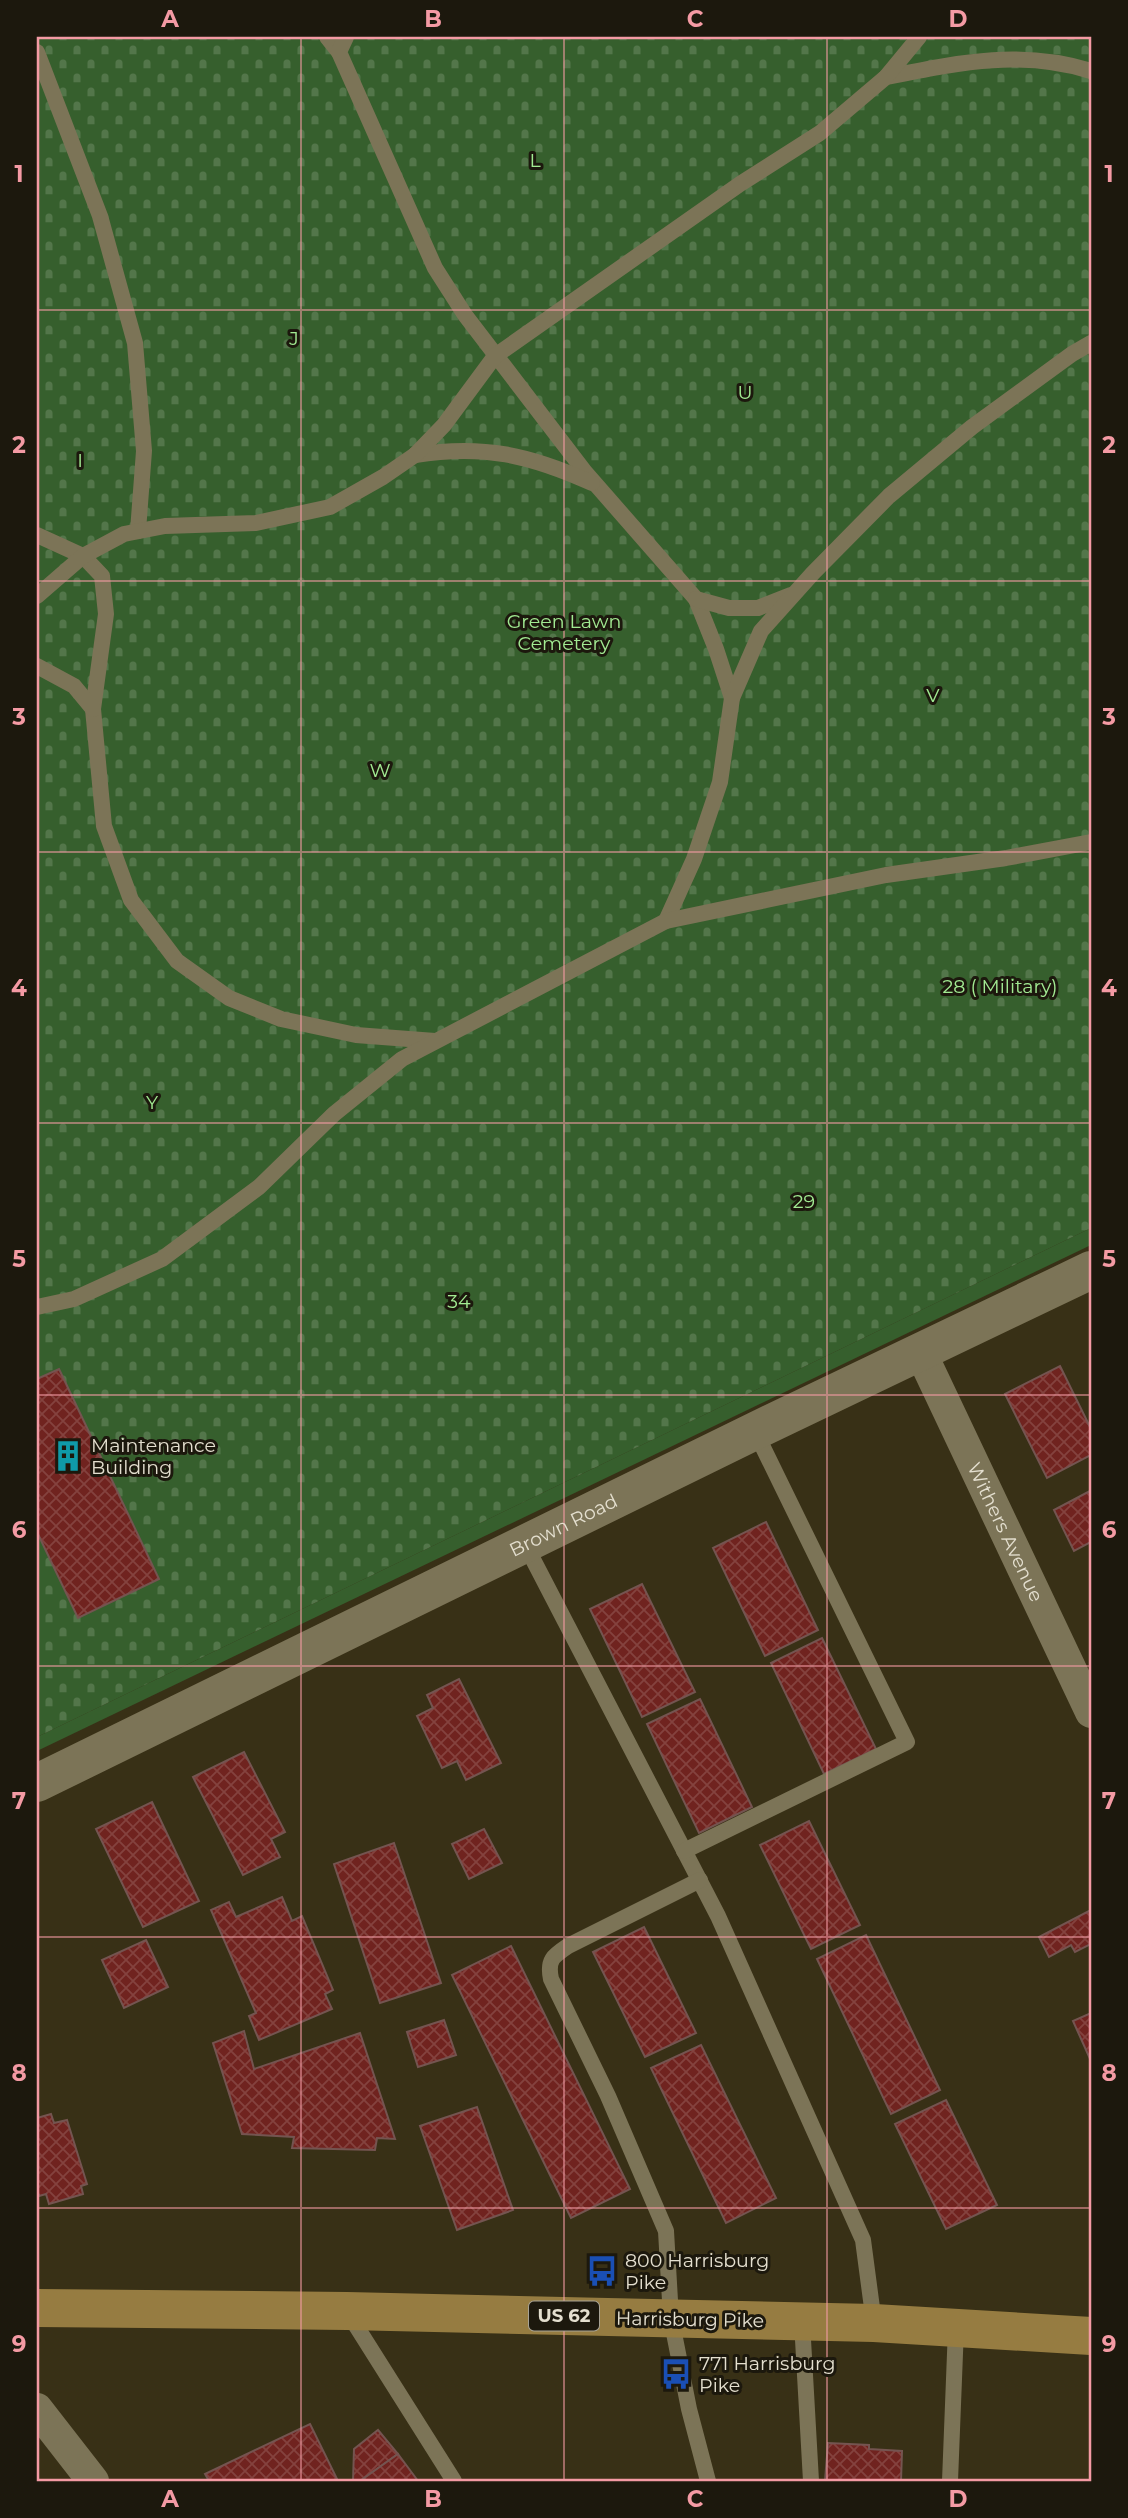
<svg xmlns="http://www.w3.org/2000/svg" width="1128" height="2518" font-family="Montserrat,sans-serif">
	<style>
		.grass { fill: #365f2d }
		.cemetery { fill: url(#cemetery-stones) }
		.building { fill: url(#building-cross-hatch); stroke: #745450; stroke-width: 2 }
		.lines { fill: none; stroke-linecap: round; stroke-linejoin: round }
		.service { stroke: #7c7457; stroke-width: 16 }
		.minor { stroke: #7c7457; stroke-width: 32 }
		.secondary { stroke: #7c7457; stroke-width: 38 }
		.primary { stroke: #967c41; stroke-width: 38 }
		.grid { fill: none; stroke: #f49aa4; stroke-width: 2; stroke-opacity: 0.55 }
		.labels { text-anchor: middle; stroke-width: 6; stroke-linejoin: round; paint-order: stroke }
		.shield { fill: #1c180d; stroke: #a8a395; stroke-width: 2 }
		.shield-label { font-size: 18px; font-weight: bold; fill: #e4dfcf }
		.park-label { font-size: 19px; fill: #a2eb92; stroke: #1c180d }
		.poi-label { font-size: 19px; fill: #e4dfcf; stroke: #1c180d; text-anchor: start }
		.street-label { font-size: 19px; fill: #e4dfcf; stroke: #1c180d }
		.neatline { fill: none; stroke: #f49aa4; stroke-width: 2.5 }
		.grid-label { font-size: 23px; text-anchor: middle; font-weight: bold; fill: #f49aa4 }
	</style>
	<defs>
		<pattern id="cemetery-stones" width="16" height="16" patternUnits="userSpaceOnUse" patternTransform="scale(1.75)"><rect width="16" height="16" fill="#365f2d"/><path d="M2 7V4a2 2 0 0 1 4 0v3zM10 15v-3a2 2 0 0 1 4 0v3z" fill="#53764a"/></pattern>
		<pattern id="building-cross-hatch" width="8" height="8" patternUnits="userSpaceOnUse" patternTransform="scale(1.75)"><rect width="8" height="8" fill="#70231f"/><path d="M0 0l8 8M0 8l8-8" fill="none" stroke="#84423e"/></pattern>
	</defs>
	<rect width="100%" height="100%" fill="#383016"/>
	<!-- grass -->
	<polygon class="grass" points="1091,1228 1091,1245 37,1751 37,1737"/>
	<!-- cemetery -->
	<polygon class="cemetery" points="37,37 1091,37 1091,1228 37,1737"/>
	<!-- building -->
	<g class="building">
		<polygon points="1060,1366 1091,1429 1091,1455 1047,1478 1005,1394"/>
		<polygon points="59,1369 159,1579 78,1618 37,1532 37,1379"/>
		<polygon points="1090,1491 1091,1542 1074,1551 1054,1510"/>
		<polygon points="766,1522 818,1630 765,1656 713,1548"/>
		<polygon points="642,1584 695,1692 642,1717 590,1609"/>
		<polygon points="822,1638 876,1749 824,1774 771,1663"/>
		<polygon points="459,1679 501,1763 466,1780 457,1761 442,1768 417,1716 433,1708 427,1695"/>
		<polygon points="700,1699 752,1807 699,1833 647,1724"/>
		<polygon points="244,1752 285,1832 271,1839 280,1857 243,1875 193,1777"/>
		<polygon points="152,1802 199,1901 143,1927 96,1829"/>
		<polygon points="809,1821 860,1925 811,1949 760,1845"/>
		<polygon points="484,1829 502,1863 469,1879 452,1844"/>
		<polygon points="394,1843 441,1983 380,2003 334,1864"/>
		<polygon points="282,1897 292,1921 302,1916 333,1990 325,1994 332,2009 259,2040 249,2016 256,2013 211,1910 229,1902 236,1917"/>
		<polygon points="1089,1911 1091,1913 1091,1944 1075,1952 1071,1945 1049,1957 1039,1937"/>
		<polygon points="644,1927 696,2033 645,2057 593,1952"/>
		<polygon points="866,1935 940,2090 891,2114 817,1959"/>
		<polygon points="146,1940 168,1987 124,2008 102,1960"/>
		<polygon points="511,1946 630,2189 571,2218 452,1975"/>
		<polygon points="1091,2013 1091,2061 1073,2021"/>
		<polygon points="444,2020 456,2055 418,2067 407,2032"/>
		<polygon points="244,2031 254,2069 360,2033 395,2139 377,2138 375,2150 292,2148 294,2137 242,2134 213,2043"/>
		<polygon points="701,2045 776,2198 726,2223 651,2068"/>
		<polygon points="946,2100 997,2205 946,2229 895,2124"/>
		<polygon points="477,2107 513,2210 457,2230 420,2126"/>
		<polygon points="51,2114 54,2123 67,2120 87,2184 81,2186 83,2194 49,2204 46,2194 39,2196 37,2189 37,2118"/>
		<polygon points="310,2424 338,2481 209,2481 205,2474"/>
		<polygon points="378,2430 398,2454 360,2481 353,2481 354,2449"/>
		<polygon points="828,2443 869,2445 869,2449 902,2451 901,2481 825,2481"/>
		<polygon points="398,2454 418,2481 360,2481"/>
	</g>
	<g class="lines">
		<!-- service -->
		<g class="service">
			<polyline points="327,37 339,52"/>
			<polyline points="346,37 339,52 435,268 465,315 585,472 696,599 716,649 732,698"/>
			<polyline points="37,52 100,216 135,343 144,451 138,531"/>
			<path d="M886,77C957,63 1020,49 1091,71"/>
			<path d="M415,455C483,444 530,455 592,483"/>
			<polyline points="37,535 83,556 102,576 106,614 93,709 104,826 131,900 177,961 229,998 281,1019 356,1035 435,1041"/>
			<polyline points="37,596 83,556 124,534 165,526 256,523 330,507 383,477 415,455 444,425 495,356 740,184 820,133 886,77 919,37"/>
			<polyline points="696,599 729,608 758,608 791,595"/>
			<polyline points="37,666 74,686 93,709"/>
			<polyline points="666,921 694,859 720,782 732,698 761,631 813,573 889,496 972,427 1072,354 1091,343"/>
			<polyline points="37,1307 74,1299 162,1259 259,1187 334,1114 402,1059 666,921 886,875 1006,858 1091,842"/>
			<polyline points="525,1544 718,1916 863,2240 874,2323"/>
			<polyline points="684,1851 907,1742 755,1431"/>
			<path d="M700,1880L568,1946C553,1956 547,1960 551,1979L608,2096L666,2231L671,2318L689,2409L708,2481"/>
			<polyline points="348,2313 454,2481"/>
			<polyline points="802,2322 811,2481"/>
			<polyline points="950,2481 956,2328"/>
		</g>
		<!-- minor -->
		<g class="minor">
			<path id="s1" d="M921,1353L1091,1712"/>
			<polyline points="37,2409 93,2481"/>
		</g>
		<!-- secondary -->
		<path class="secondary" id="s2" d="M37,1783L755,1431L1091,1270"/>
		<!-- primary -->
		<polyline class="primary" points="37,2308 347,2311 874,2323 1091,2336"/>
	</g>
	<!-- grid -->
	<path class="grid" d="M301,37V2481M564,37V2481M827,37V2481M37,310H1091M37,581H1091M37,852H1091M37,1123H1091M37,1395H1091M37,1666H1091M37,1937H1091M37,2208H1091"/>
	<!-- icons -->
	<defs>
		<symbol id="building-bare" viewBox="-9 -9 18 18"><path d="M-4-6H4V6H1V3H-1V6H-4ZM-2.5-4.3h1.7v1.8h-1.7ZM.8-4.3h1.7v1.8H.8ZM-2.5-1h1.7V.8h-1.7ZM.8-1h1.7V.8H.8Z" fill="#0f9aa8" stroke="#1c180d" stroke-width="2.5" paint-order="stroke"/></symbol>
		<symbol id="bus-bare" viewBox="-9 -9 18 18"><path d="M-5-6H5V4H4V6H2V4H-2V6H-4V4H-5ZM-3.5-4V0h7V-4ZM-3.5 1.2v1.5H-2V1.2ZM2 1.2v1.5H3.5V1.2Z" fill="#1a4fb4" stroke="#1c180d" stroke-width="2.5" paint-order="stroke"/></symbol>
	</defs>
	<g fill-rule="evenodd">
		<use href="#building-bare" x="46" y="1434" width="44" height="44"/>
		<use href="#bus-bare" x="580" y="2249" width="44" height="44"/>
		<use href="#bus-bare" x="654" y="2352" width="44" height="44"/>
	</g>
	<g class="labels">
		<!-- shield labels -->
		<rect class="shield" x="529" y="2301.5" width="70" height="29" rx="5"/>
		<g class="shield-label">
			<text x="564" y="2322">US 62</text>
		</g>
		<!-- park labels -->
		<g class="park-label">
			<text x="535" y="167">L</text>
			<text x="294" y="345">J</text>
			<text x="745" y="399">U</text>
			<text x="80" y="467">I</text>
			<text x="564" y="628">Green Lawn<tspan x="564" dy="22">Cemetery</tspan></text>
			<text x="933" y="702">V</text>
			<text x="380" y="777">W</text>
			<text x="1000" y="993">28 ( Military)</text>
			<text x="152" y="1109">Y</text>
			<text x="804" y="1208">29</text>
			<text x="459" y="1308">34</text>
		</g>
		<!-- poi labels -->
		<g class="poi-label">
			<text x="91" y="1452">Maintenance<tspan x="91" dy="22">Building</tspan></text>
			<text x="625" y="2267">800 Harrisburg<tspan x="625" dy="22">Pike</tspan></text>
			<text x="699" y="2370">771 Harrisburg<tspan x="699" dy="22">Pike</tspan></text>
		</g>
		<!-- street labels -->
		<g class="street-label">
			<text dy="7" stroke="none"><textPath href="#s2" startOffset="586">Brown Road</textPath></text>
			<text dy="7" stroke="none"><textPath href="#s1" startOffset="198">Withers Avenue</textPath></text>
			<text transform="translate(690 2319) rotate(1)" y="7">Harrisburg Pike</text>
		</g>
	</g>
	<!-- border -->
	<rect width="1128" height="2518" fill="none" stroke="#1c180d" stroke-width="77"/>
	<rect x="38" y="38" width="1052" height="2442" class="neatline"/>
	<g class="grid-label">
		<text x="170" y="27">A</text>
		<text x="433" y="27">B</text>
		<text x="695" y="27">C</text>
		<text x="958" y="27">D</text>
		<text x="19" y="182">1</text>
		<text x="1109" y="182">1</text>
		<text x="19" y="453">2</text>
		<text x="1109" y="453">2</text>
		<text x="19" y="725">3</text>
		<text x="1109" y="725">3</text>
		<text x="19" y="996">4</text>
		<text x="1109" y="996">4</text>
		<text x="19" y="1267">5</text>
		<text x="1109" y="1267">5</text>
		<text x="19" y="1538">6</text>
		<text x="1109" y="1538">6</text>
		<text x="19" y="1809">7</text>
		<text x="1109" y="1809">7</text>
		<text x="19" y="2081">8</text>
		<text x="1109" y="2081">8</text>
		<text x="19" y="2352">9</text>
		<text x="1109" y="2352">9</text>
		<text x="170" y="2507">A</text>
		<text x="433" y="2507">B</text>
		<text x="695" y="2507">C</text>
		<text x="958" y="2507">D</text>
	</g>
</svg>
